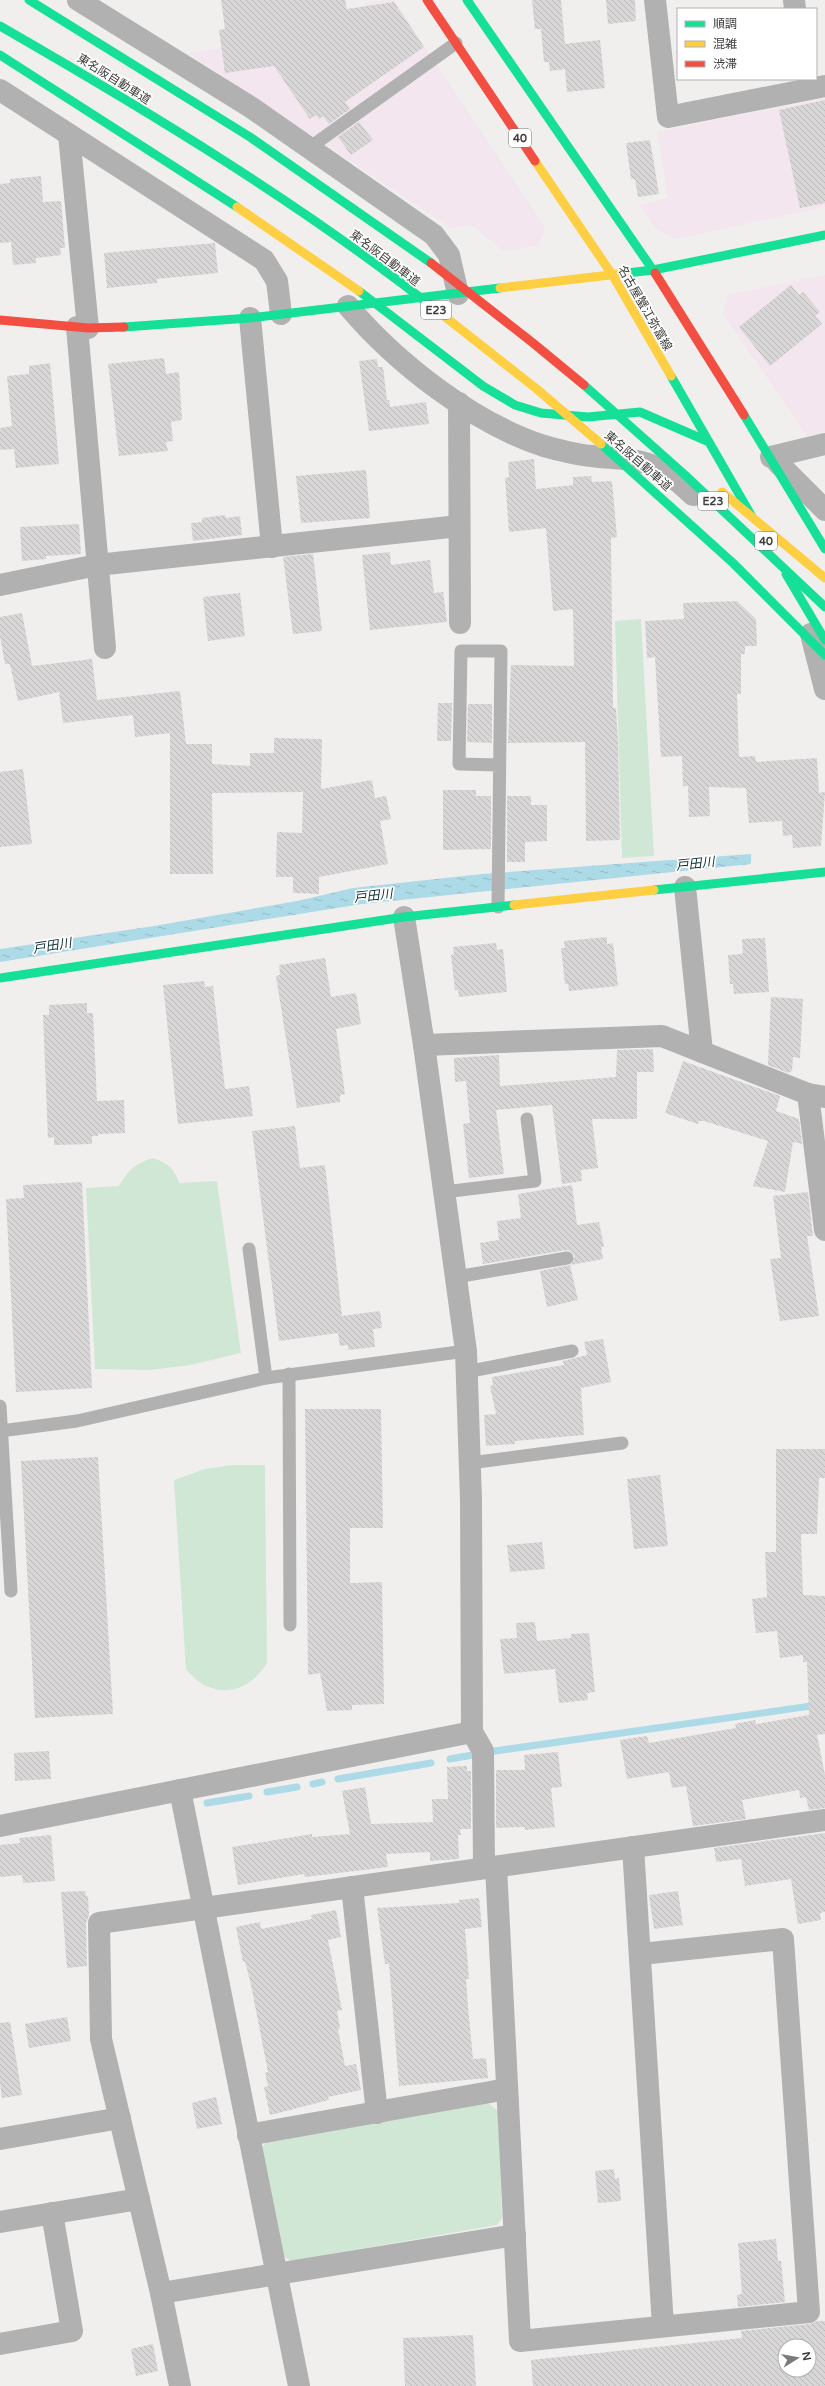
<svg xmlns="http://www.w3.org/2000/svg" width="825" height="2386" font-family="'Varela Round','Noto Sans JP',sans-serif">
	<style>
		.commercial { fill: #f3e6ee }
		.green { fill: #d1e7d5 }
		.water { fill: url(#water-ripples) }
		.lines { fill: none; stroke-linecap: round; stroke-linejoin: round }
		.stream { stroke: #acdae6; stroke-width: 7 }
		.building { fill: url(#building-back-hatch); fill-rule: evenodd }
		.lane { stroke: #b1b1b2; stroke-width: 13 }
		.street { stroke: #b1b1b2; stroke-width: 22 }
		.fast { stroke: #16e098; stroke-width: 9 }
		.slow { stroke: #ffcf43; stroke-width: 9 }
		.jam { stroke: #f24e42; stroke-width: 9 }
		.labels { text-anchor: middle; stroke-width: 3.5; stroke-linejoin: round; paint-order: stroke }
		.shield { fill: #fff; stroke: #787776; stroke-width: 1 }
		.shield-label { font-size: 11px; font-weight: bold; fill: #3e3d3c }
		.street-label { font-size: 12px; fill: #3e3d3c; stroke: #fff }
		.water-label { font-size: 13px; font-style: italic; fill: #0e2f37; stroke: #fff }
	</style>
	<defs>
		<pattern id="water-ripples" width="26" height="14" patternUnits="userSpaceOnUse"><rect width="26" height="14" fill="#acdae6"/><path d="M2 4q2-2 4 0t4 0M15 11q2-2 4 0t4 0" fill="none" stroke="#95bcc6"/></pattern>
		<pattern id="building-back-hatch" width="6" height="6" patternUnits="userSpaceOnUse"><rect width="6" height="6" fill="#d8d6d6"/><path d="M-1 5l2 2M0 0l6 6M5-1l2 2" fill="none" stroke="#bab9b9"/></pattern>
	</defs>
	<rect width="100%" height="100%" fill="#f1efee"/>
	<!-- commercial -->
	<g class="commercial">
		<polygon points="385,0 394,0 545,227 539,245 503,251 471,225 450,228 188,53 368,25 365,3"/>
		<polygon points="825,98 825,207 676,239 656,229 639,205 668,198 657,132"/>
		<polygon points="825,275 825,432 807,436 723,314 727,295"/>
	</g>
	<!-- green -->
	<g class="green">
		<polygon points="641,619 654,856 622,858 615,621"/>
		<path d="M153,1158C168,1163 174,1168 179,1183L217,1181L241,1353L190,1365L150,1370L95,1369L86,1188L119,1186C128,1171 135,1163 153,1158Z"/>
		<path d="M232,1465H265L267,1663C253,1685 232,1697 206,1686C199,1683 192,1675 186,1670L174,1480L205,1469Z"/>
		<polygon points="487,2102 498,2111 502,2218 497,2225 291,2261 280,2254 260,2150 267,2141"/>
	</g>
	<!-- water -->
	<polygon class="water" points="751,854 751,864 362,904 0,962 0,949 154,926 297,901 353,888 482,874"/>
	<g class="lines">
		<!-- stream -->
		<g class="stream">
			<polyline points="488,1752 825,1704"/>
			<polyline points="450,1759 478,1754"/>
			<polyline points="338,1779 431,1763"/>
			<polyline points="313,1784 322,1782"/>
			<polyline points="267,1792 297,1787"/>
			<polyline points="207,1803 249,1796"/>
		</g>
	</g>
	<!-- building -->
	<g class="building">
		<polygon points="221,0 345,0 347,9 394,2 424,47 345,102 350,109 329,124 323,116 319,119 316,115 310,119 274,66 225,73 219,30 225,29"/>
		<polygon points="532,0 561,0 565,44 600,40 605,88 567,92 565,69 550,71 549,62 544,62 541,29 535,29"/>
		<polygon points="606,0 635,0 636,21 608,24"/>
		<polygon points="825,100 825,203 800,208 779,110"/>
		<polygon points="359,122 373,140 351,155 338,137"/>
		<polygon points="650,140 659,194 638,197 635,179 631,179 626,143"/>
		<polygon points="41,176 43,202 61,201 65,248 60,248 61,255 36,258 36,263 13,265 11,242 0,243 0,184 10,183 10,179"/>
		<polygon points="215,243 218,273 157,279 157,283 107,288 104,253"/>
		<polygon points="791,285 799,295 803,292 820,312 815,316 822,324 770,366 739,327"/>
		<polygon points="164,358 166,374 179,372 182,420 171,422 173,441 166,442 168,451 119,456 108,364"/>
		<polygon points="377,359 378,367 383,367 387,400 389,400 390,407 426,402 429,424 369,431 359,361"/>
		<polygon points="50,363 59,464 16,468 14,449 0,450 0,428 12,426 7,376 29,374 29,366"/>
		<polygon points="534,459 536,489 573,485 573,477 591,476 592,482 612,481 617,537 611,538 613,708 616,708 618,743 620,840 586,841 585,742 508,743 511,665 574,666 573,609 553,611 546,528 509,532 505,478 509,477 508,462"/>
		<polygon points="366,470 370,518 301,523 296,476"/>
		<polygon points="225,515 226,518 240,516 242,535 193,541 191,523 202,522 202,518"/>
		<polygon points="79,524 81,554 46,556 46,559 22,561 20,527"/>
		<polygon points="390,552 391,565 430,560 434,593 443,592 447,622 370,630 362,555"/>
		<polygon points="313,554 322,631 293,634 283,557"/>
		<polygon points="240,593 245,636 208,641 203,597"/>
		<polygon points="737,601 756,619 757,646 745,646 745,654 741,654 741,694 737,694 739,757 755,756 756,762 817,758 819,793 825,792 821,846 793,848 792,835 783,836 782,821 749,823 746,788 709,787 710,816 689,817 688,786 683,786 682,756 661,757 655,657 647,658 645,621 684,619 683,603"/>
		<polygon points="22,613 32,666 92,659 97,700 180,691 186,744 212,744 212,764 250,766 250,753 274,753 274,738 322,739 321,789 372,780 375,798 386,796 391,819 380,821 388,864 319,877 319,894 293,893 293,877 276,877 277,832 302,833 303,792 212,793 213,874 170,874 170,733 135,737 133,715 63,723 59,692 18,701 10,664 5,664 0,636 0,617"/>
		<polygon points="438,703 452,703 451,741 437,741"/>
		<polygon points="468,704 492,704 492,743 467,742"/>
		<polygon points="23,769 32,844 0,847 0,772"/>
		<polygon points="443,790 476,790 476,796 491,796 491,849 443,850"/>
		<polygon points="507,796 531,796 531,805 547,805 547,841 525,842 525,862 507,862"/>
		<polygon points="607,937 607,944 613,943 618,986 569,991 568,984 565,984 561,948 565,948 564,941"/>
		<polygon points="765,938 769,992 734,994 733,984 730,984 728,955 743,954 742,939"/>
		<polygon points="496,943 497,950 503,949 507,992 459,997 458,990 455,990 451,955 454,954 453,947"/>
		<polygon points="325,958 331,997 356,993 361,1024 336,1029 345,1094 340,1095 340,1102 297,1108 276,976 280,975 279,965"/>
		<polygon points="204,981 205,987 213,986 225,1089 249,1086 253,1116 178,1124 163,985"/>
		<polygon points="771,997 803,999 800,1058 793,1057 792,1071 788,1073 768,1065"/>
		<polygon points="87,1003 87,1013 93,1013 97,1101 124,1100 125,1133 98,1134 98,1136 92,1136 92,1144 54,1145 54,1137 48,1138 43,1015 49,1015 49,1005"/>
		<polygon points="653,1049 654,1072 637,1072 637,1119 592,1119 598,1168 581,1170 582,1181 562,1184 552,1105 496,1110 504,1174 469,1178 463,1124 470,1123 466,1081 455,1082 454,1058 499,1055 500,1086 616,1077 617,1050"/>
		<polygon points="683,1061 780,1096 776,1111 799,1119 802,1144 793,1142 785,1192 753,1186 768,1141 704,1121 699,1121 698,1124 665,1113"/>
		<polygon points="295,1126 300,1168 325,1165 342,1316 380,1311 382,1328 373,1329 375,1347 348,1350 348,1345 340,1346 338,1333 279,1341 252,1131"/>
		<polygon points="82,1182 92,1388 16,1392 6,1199 24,1198 23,1185"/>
		<polygon points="572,1185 577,1225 599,1222 604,1247 601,1247 603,1259 571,1265 575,1256 570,1251 566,1250 483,1264 480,1243 499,1240 497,1221 521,1218 518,1194"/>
		<polygon points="808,1192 813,1236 807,1236 819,1316 780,1321 770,1259 781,1258 773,1196"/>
		<polygon points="570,1265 578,1300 547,1307 540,1271"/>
		<polygon points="603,1339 611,1382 581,1388 584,1435 515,1441 515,1444 486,1446 484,1415 496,1414 490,1386 493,1385 492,1377 564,1365 563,1361 587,1355 584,1342"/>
		<polygon points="305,1409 381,1409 383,1528 350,1528 350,1583 382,1582 384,1704 352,1705 352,1710 327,1711 320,1673 308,1675"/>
		<polygon points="776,1449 825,1449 825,1478 819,1478 817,1534 801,1534 803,1595 825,1596 825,1734 817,1735 825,1775 825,1808 809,1810 806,1797 800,1798 799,1790 742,1800 746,1819 693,1826 686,1786 672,1788 669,1772 627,1779 620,1740 647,1736 649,1743 736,1728 735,1724 755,1720 756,1724 809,1715 807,1662 803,1662 803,1655 780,1658 777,1631 756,1633 752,1599 767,1597 765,1552 776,1552"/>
		<polygon points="98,1457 113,1714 35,1718 21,1461"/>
		<polygon points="660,1475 668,1546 634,1549 627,1479"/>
		<polygon points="542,1542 545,1569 510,1572 507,1545"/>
		<polygon points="535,1622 537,1641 571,1638 571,1634 589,1633 595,1692 587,1693 588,1700 559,1703 555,1669 504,1674 500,1639 517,1638 516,1623"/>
		<polygon points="49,1751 51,1779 15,1781 14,1753"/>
		<polygon points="558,1752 562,1787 551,1788 555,1827 525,1830 525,1827 496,1828 496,1770 525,1770 524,1755"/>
		<polygon points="467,1766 467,1771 471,1771 471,1829 460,1829 461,1835 458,1835 459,1859 430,1861 430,1852 386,1854 388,1867 305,1877 304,1874 238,1885 232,1847 312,1834 312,1837 350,1834 342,1791 365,1787 371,1824 433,1822 432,1799 448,1799 447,1767"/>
		<polygon points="825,1833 825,1912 820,1913 821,1920 798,1924 791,1879 745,1886 741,1859 716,1862 714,1848"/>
		<polygon points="51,1835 55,1881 23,1883 22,1875 0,1877 0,1845 20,1843 19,1838"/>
		<polygon points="85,1891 86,1896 88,1896 89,1916 86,1923 87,1966 67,1968 61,1892"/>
		<polygon points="678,1891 683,1925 654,1929 649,1895"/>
		<polygon points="479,1898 482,1927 465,1929 469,1979 466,1979 468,2006 473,2059 486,2058 488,2078 399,2086 389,1964 385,1964 377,1908 459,1903 459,1900"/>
		<polygon points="336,1910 341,1937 328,1940 342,2010 337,2011 340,2028 338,2029 345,2066 356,2064 361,2090 328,2097 329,2100 270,2115 264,2087 268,2086 265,2073 268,2072 251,1985 245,1961 243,1962 236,1927 260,1922 261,1929 312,1919 311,1915"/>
		<polygon points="67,2017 71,2041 29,2048 25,2024"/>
		<polygon points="10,2022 22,2095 2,2098 0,2083 0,2023"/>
		<polygon points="216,2097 222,2124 197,2129 192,2103"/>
		<polygon points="614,2169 615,2179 619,2178 621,2201 598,2203 595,2171"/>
		<polygon points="776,2239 778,2261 781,2261 785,2302 738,2307 737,2295 742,2294 738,2243"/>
		<path d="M817,2321H825V2386H533L531,2360L742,2338L741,2331L810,2324ZM785,2346H809V2370H785Z"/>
		<polygon points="473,2335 476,2386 405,2386 403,2338"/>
		<polygon points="153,2344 158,2371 136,2376 131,2349"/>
	</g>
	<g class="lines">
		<!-- lane -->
		<g class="lane">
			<polyline points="309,148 456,43"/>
			<polyline points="498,907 501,651 461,651 459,764 499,765"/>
			<polyline points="444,1192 535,1181 527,1119"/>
			<polyline points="249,1249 266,1378"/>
			<polyline points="456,1277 567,1258"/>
			<polyline points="466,1372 572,1351"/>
			<polyline points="289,1374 290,1625"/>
			<polyline points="0,1406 11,1591"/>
			<polyline points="0,1431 77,1421 266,1378 466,1351"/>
			<polyline points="470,1463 622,1443"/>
		</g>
		<!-- street -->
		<g class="street">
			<polyline points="78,0 252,108 434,235 449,255 458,294"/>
			<polyline points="655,0 668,117 825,86"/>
			<polyline points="794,0 795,9"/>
			<polyline points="0,90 264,260 277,281 281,314"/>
			<polyline points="69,135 88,328"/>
			<path d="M348,306C396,363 473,423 544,446C559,450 576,455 592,456C614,459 636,458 657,467C670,473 682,485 693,495"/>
			<polyline points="250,318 272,547"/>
			<polyline points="77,327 105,648"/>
			<polyline points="459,403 460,623"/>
			<polyline points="771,457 825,444"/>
			<polyline points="778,463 825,510"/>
			<polyline points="0,585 97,565 459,526"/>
			<polyline points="811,634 825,689"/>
			<polyline points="685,887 702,1052"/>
			<polyline points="404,917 424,1045 466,1351 471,1500 472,1732 483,1751 484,1868"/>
			<polyline points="424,1045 662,1036 808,1094 825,1097"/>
			<polyline points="808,1094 825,1230"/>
			<polyline points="180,1790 299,2386"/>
			<polyline points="0,1826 472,1732"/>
			<polyline points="633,1847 663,2326"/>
			<polyline points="496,1867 520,2341 809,2312 783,1939 641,1954"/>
			<polyline points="352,1887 377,2113"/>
			<polyline points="248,2135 507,2089"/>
			<polyline points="0,2139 120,2118"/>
			<polyline points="0,2222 139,2199"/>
			<polyline points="161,2293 515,2235"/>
			<polyline points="0,2344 72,2331 52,2213"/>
			<polyline points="180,2386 161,2293 101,2039 99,1923 825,1820"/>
		</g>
		<!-- fast -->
		<g class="fast">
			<polyline points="29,0 250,137 431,263"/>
			<polyline points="467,0 655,273"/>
			<path d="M0,26C153,114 305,206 444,316"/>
			<polyline points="0,55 237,207"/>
			<polyline points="627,273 653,270 825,235"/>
			<polyline points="359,291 483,386 515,405 541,413 588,417 640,412 707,441"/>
			<polyline points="124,327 250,318 500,288"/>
			<polyline points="671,376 751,515"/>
			<polyline points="584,385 685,475 825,607"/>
			<polyline points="744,415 825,549"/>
			<polyline points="601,444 733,563 825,655"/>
			<polyline points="786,574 825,640"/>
			<polyline points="654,890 825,872"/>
			<polyline points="0,978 404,917 514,905"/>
		</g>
		<!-- slow -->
		<g class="slow">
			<polyline points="535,161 613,276 671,376"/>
			<polyline points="237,207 359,291"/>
			<polyline points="500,288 627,273"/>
			<polyline points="444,316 538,390 601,444"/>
			<polyline points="722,492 825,578"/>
			<polyline points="514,905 654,890"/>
		</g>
		<!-- jam -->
		<g class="jam">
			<polyline points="427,0 535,161"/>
			<polyline points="431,263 533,343 584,385"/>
			<polyline points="655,273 744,415"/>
			<polyline points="0,320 88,328 124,327"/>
		</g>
	</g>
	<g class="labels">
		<!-- shield labels -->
		<g class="shield">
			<rect x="509" y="129" width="22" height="18" rx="3"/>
			<rect x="421" y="301" width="30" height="18" rx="3"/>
			<rect x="698" y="492" width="30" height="18" rx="3"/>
			<rect x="755" y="532" width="22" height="18" rx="3"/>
		</g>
		<g class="shield-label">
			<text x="520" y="142">40</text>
			<text x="436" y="314">E23</text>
			<text x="713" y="505">E23</text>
			<text x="766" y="545">40</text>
		</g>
		<!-- street labels -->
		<g class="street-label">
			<text transform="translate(114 79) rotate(32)" y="4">東名阪自動車道</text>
			<text transform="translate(385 258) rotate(37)" y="4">東名阪自動車道</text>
			<text transform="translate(645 308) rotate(60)" y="4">名古屋蟹江弥富線</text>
			<text transform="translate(638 461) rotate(41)" y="4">東名阪自動車道</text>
		</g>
		<!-- water labels -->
		<g class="water-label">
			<text transform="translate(695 863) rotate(-6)" y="5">戸田川</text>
			<text transform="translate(373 895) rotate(-6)" y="5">戸田川</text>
			<text transform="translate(52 945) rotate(-9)" y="5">戸田川</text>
		</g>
	</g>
	<!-- legend -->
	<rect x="677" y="8" width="140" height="72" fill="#ffffff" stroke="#b2b1b1"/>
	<rect x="685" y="21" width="20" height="6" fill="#16e098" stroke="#b2b1b1"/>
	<text x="713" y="28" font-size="12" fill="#3e3d3c">順調</text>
	<rect x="685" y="41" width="20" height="6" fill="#ffcf43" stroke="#b2b1b1"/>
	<text x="713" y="48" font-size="12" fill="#3e3d3c">混雑</text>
	<rect x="685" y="61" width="20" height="6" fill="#f24e42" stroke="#b2b1b1"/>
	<text x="713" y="68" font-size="12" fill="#3e3d3c">渋滞</text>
	<!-- north arrow -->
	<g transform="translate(797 2358) rotate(79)"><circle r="19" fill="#ffffff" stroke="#b2b1b1"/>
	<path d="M0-3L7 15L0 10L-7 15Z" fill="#7d7b7a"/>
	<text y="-6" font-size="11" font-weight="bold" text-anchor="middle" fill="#3e3d3c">N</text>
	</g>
</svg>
